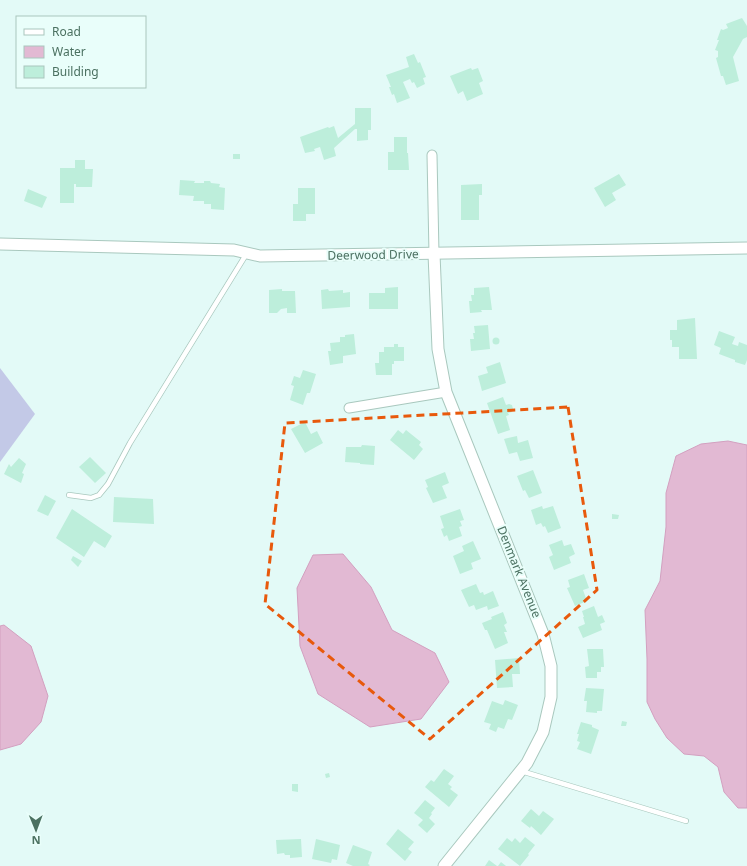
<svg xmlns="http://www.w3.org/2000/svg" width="747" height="866" font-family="'Noto Sans',sans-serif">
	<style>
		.green { fill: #c3c9e7 }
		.water { fill: #e2b9d3; stroke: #d3a0c0 }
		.building { fill: #bdeedb }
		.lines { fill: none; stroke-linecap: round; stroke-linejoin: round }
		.service-casing { stroke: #a9c8be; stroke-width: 6 }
		.minor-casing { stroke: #a9c8be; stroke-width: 11 }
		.tertiary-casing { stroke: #a9c8be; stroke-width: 13 }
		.service { stroke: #fff; stroke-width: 4.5 }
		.minor { stroke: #fff; stroke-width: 9 }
		.tertiary { stroke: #fff; stroke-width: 11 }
		.marked { fill: none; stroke: #e8590c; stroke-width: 3; stroke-dasharray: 8 5; stroke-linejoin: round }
		.labels { text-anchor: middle; stroke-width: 4; stroke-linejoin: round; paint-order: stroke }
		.street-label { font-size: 12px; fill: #4b7161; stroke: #e9fefa }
	</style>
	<rect width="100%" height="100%" fill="#e3faf7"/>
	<!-- green -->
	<polygon class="green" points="0,368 35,414 0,462"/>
	<!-- water -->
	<g class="water">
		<polygon points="728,441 747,445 747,808 738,808 724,792 718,767 704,756 684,754 667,738 655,719 647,702 647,659 645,610 660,581 666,527 666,493 676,456 701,444"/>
		<polygon points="343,554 371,587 392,630 435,653 449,682 421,719 370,727 318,694 300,646 297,588 313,555"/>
		<polygon points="4,625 31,646 48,696 41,722 21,744 0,750 0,626"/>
	</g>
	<!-- building -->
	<g class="building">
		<polygon points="742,18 747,26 747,37 743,39 733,57 739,81 726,85 723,76 721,76 716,58 718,57 718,51 715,50 719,40 717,40 721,29 723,30 728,28 726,24"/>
		<polygon points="414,54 418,63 420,62 426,77 423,78 425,84 417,88 414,82 412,83 410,79 403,82 410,98 397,103 394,94 392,95 389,87 391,87 386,75 409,67 406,57"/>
		<polygon points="471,68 472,70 478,68 483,81 479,83 483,94 467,101 463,91 458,94 450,76"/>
		<polygon points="355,108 371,108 371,130 368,130 368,140 357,141 357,129 355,129 334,148 336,156 324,160 320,147 314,149 315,151 305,153 300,137 328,127 329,128 334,126 338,138 355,124"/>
		<polygon points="394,137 407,137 407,153 408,153 409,170 388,170 388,152 394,152"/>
		<rect x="233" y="154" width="7" height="5"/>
		<polygon points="75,160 85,160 85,169 93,169 92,187 76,187 76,184 74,184 74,203 60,203 60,168 75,168"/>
		<polygon points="619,174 626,185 612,193 616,200 605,207 594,188"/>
		<polygon points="180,180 195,181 194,183 204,183 204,181 210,181 211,183 220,184 219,187 225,188 224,210 211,209 211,204 204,204 204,201 193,201 194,196 179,195"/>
		<polygon points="482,184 482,195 479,195 479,220 461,220 461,185"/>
		<polygon points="298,188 315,188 315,214 306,214 306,221 293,221 293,204 298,204"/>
		<polygon points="28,189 47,197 42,208 24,201"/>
		<polygon points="398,287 398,309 369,309 369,293 385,293 385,288"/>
		<polygon points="489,287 492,310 481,310 482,312 470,313 469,301 472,301 471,295 474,295 474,288"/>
		<polygon points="282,289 282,291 295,291 296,313 287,313 287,308 281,309 277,313 269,313 269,290"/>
		<polygon points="328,289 329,291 343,290 343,293 350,292 350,307 322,309 321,290"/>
		<polygon points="695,318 697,359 679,359 679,347 672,347 672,340 670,340 670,330 677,330 677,320"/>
		<polygon points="488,325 490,349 471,351 470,339 474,339 473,333 475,333 474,326"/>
		<polygon points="719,331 735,337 732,344 738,346 739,342 747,345 747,360 745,365 735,362 735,360 719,354 721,348 714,345"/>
		<polygon points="354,334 356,354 343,356 343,363 330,365 328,351 331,351 330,343 340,342 340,337 345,337 345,335"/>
		<circle cx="496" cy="341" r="3.5"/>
		<polygon points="394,344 398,344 398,347 404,347 404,361 394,361 394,364 392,364 392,375 376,375 375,363 379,363 379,352 384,352 384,347 394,347"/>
		<polygon points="500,362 506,383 482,391 478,376 488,373 486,367"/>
		<polygon points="303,370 316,374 310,393 307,393 303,405 290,400 294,386 291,385 294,376 300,378"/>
		<polygon points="503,397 506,405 509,404 512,405 513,409 512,412 508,413 509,415 506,416 510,430 498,434 487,403"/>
		<polygon points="305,422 311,434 317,431 323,443 305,453 291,429"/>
		<polygon points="398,430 403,434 406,430 421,442 419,445 423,449 414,460 390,440"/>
		<polygon points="517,436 518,443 528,440 533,458 520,461 517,452 509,454 504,439"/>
		<polygon points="362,445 375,446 374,465 360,464 360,463 345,462 346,447 361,447"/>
		<polygon points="90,457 106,473 95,483 79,467"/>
		<polygon points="19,458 26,464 22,473 24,474 21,483 4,474 9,464 11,467"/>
		<polygon points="533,470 542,493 529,498 525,490 523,491 517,476"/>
		<polygon points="445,472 449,483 442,486 447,498 433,503 426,488 428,487 425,480"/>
		<polygon points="45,495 56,501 48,516 37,511"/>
		<polygon points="114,497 153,499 154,524 113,522"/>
		<polygon points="542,506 543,509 553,506 561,528 548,533 545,526 543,527 541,523 536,525 531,510"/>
		<polygon points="72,509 112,536 105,548 94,541 84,557 56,538"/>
		<polygon points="460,509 464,520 460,521 462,526 459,527 462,536 449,541 447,535 444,537 441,529 444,528 440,516"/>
		<polygon points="612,514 619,515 618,519 612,519"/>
		<polygon points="562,540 564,546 571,544 575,554 569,557 571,563 554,570 549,557 553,555 549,545"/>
		<polygon points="473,541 481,559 471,563 473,569 460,574 453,556 464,551 462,546"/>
		<polygon points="73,556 82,561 78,567 71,560"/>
		<polygon points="584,574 589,588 583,590 587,601 575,606 567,588 570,587 568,580"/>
		<polygon points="476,584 480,593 483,592 484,595 493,591 499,606 488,610 487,606 476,610 474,605 469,607 461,590"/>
		<polygon points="594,606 598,617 602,615 605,622 600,624 602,630 583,638 578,627 585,624 583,617 584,617 582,611"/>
		<polygon points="503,612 507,623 504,625 507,632 504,632 508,643 495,649 487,630 485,630 482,623 492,619 491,617"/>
		<polygon points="587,649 603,649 604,667 601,667 601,672 597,672 597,678 586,678 585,667 589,666"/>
		<polygon points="519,658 520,674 512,674 513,687 497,688 495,660"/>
		<polygon points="586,688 604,689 602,711 597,711 597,713 586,712 587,701 584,701"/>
		<polygon points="505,700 518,705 512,720 508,719 504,729 498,727 496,732 489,729 491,724 484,722 492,701 503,705"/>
		<polygon points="622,721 627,722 626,726 621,726"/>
		<polygon points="581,722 592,725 592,727 599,730 591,754 577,749 580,742 577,741 579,734 577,734"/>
		<polygon points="444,769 454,776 448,784 452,787 450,789 458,795 449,807 425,787 431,780 434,782"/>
		<polygon points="329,773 330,777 326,778 325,774"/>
		<polygon points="292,784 298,784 298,792 292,791"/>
		<polygon points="425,800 435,808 431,813 432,814 429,818 435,824 427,833 418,825 423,820 414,813"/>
		<polygon points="531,809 539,816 543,811 554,819 541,835 531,826 530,828 521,821"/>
		<polygon points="398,829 414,842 408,849 412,852 405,861 386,844"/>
		<polygon points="525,837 535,845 528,854 529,855 520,866 498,849 507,838 512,842 515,838 520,843"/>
		<polygon points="301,839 302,857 290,858 290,855 285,855 284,853 277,854 276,840"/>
		<polygon points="316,839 340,845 337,860 332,859 331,863 312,859"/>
		<polygon points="353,845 372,852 368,864 370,865 369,866 353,866 346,863"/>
		<polygon points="489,860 497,866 485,866"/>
		<polygon points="501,862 506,866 498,866"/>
	</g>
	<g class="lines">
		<defs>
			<g id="service">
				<polyline points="69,495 91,498 99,495 108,484 130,443 247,253"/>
				<polyline points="521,771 686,821"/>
			</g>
			<g id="minor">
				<polyline points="432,155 434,254"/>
				<polyline points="349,408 446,392"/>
			</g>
			<g id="tertiary">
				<polyline points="0,244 234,250 260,256 747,248"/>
				<polyline points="434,254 438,349 446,392 543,634 551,666 551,697 543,732 527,763 444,866"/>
			</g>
		</defs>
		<!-- service casing -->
		<use href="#service" class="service-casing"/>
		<!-- minor casing -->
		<use href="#minor" class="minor-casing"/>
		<!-- tertiary casing -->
		<use href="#tertiary" class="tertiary-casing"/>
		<!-- service -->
		<use href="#service" class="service"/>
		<!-- minor -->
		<use href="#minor" class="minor"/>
		<!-- tertiary -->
		<use href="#tertiary" class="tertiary"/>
	</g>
	<!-- marked area -->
	<path class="marked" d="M568,407L597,590L430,739L265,604L285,423Z"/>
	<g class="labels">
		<!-- street labels -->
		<g class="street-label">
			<text transform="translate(373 255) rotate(-1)" y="4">Deerwood Drive</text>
			<text transform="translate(519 572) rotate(68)" y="4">Denmark Avenue</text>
		</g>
	</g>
	<!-- legend -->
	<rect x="16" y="16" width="130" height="72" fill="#e9fefa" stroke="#aac6bd"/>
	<rect x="24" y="29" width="20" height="6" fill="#ffffff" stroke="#aac6bd"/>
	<text x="52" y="36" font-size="12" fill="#4b7161">Road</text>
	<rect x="24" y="46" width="20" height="12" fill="#e2b9d3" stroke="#aac6bd"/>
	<text x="52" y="56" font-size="12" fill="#4b7161">Water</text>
	<rect x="24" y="66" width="20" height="12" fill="#bdeedb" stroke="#aac6bd"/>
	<text x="52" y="76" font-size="12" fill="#4b7161">Building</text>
	<!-- north arrow -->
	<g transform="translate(36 830) rotate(179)" stroke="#e9fefa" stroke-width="3" paint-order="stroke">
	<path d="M0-3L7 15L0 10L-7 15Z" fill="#4b7161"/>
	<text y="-6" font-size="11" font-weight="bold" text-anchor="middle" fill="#4b7161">N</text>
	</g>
</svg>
